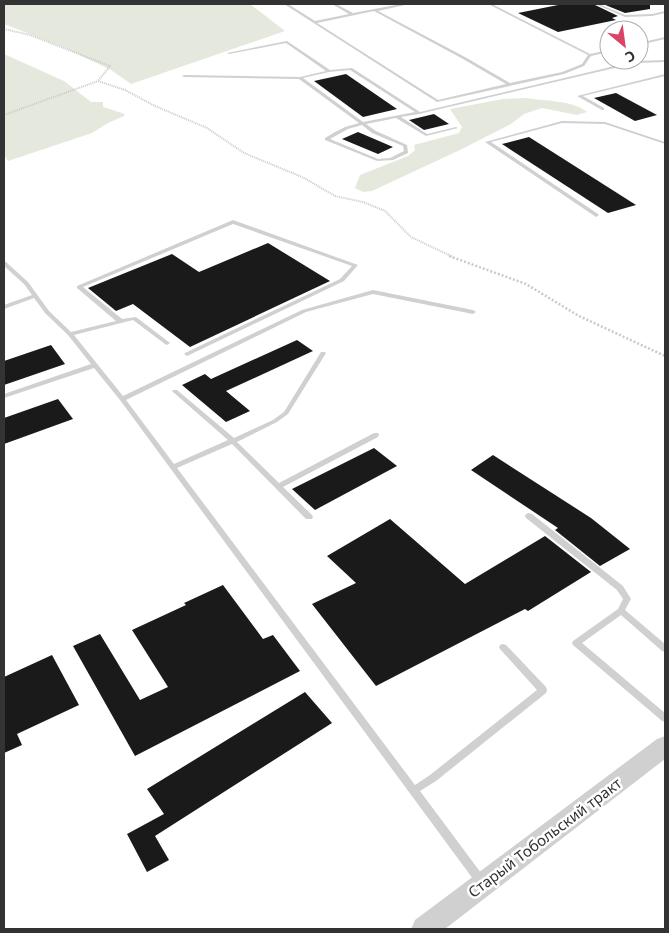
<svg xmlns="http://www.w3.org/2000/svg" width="669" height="933" font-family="'Noto Sans',sans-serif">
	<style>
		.green { fill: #e5e9dd }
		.building { fill: #1a1a1a }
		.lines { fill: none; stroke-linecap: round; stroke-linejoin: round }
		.path-far1 { stroke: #cacaca; stroke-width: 2; stroke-dasharray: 1 1; stroke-linecap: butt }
		.path { stroke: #cacaca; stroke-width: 2.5; stroke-dasharray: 2 2; stroke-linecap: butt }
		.service { fill: #d0d0d0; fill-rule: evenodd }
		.tertiary { fill: #d0d0d0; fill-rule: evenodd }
		.labels { text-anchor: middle; stroke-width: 5; stroke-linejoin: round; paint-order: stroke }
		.near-street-label { font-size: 15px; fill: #333; stroke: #fff }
	</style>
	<rect width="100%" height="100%" fill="#fff"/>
	<!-- green -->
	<g class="green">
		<polygon points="4,4 250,4 285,31 131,84 111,70 65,48 4,24"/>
		<polygon points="4,54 64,81 91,102 103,102 103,107 125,114 124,116 108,123 92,133 8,161 4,155"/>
		<path d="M526,98C543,101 573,100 587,112L577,115L542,108L524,114L511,124L460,150L372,191L363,192L355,188L360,175L408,156L415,150L414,145L459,133L462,127L450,109L503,99Z"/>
	</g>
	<!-- building -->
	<g class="building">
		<polygon points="563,4 593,4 618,16 612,18 616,20 558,32 518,13"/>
		<polygon points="603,4 650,4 650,9 625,13"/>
		<polygon points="346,74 397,109 363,117 314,81"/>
		<polygon points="616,93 657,115 635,121 594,98"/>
		<polygon points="434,114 449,124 424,130 409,120"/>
		<polygon points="358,132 393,147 378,154 342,139"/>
		<polygon points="529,137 636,205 608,213 502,144"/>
		<polygon points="268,243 330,281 190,347 133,304 116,311 88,288 172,254 199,272"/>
		<polygon points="297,340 313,351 226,391 250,411 226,422 182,385 205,374 211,379"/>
		<polygon points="51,345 65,364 4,385 4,361"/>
		<polygon points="58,399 73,419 4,444 4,418"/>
		<polygon points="374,448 397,466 315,510 292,489"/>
		<polygon points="493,455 591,518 630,549 600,566 555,530 558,528 471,470"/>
		<polygon points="390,519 465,584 545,536 591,572 528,611 525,609 376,686 312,604 356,583 327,556"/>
		<polygon points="223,585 263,639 273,635 300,671 135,756 73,646 100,634 140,700 168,687 132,630 186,605 184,603"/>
		<polygon points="52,655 79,705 17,734 22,745 4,753 4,677"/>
		<polygon points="305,692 332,723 155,836 169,860 147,872 127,834 164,814 147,789"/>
	</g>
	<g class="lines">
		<!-- path-far1 -->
		<g class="path-far1">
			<polyline points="4,29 30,35 110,66 98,81 125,90 155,106 207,128 244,153 302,177 335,196 363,202 385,211 411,237 453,257"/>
			<polyline points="4,115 98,81"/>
		</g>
		<!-- path -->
		<polyline class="path" points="449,256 526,284 579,316 665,356"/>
		<!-- service -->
		<g class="service">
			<path d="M284,4H288L315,21L349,14L332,4H336L353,13L401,4H407L405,5L378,11L465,57L510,83L562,72L582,64L588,55L488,4H492L590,54L609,50V52L591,56L584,66L564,74L437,102ZM374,11L463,59L506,84L438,100L317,23Z"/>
			<polygon points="595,4 599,4 625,15 652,14 665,11 665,13 652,16 625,17"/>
			<polygon points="665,37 665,39 639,45 639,43"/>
			<path d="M287,41L330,70L352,68L420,112L636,61L665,60V62L636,63L419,114L401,117L427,134L456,127L458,128L426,136L396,118L366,124L376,131L407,145L408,153L393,160L377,161L325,140V138L335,132L345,127L359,123L299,79L184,77L182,76L184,75L300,77L326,71L286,43L229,54L227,53ZM350,70L415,112L363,122L303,78L329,72ZM362,125L372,133L403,146L404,151L390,158L378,159L330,139L348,129Z"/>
			<polygon points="665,74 665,76 583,96 604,108 604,110 602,110 577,96"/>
			<polygon points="562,121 605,122 665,142 665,144 605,124 562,123 491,142 598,214 599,215 596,217 485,142"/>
			<polygon points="233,220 358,265 344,281 187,356 184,354 185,353 340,279 352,266 233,224 83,287 122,319 136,317 170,343 167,345 165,344 133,320 74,335 123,396 302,310 373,290 473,310 476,312 473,314 373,294 306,312 126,400 174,464 228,440 173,392 172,391 173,390 177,390 234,438 273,420 284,412 321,352 325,352 326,353 288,414 277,422 237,442 279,483 374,433 378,433 379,435 378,437 283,487 312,515 313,517 312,519 306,519 232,444 177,468 415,785 430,775 537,690 500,649 499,647 500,645 503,644 506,645 546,687 547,690 546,693 436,781 420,791 484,877 485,880 484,883 480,885 476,883 120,400 94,368 4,398 4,394 91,364 68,335 45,313 34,298 4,309 4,305 32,295 24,284 4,266 4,261 6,262 28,282 49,311 71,332 116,321 77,288 77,286"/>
			<polygon points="529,513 532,514 623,586 631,599 625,610 665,644 665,652 662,651 621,615 582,643 665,713 665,722 662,721 573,645 572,643 573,641 618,609 623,599 617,590 526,518 525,516 526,514"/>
		</g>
		<!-- tertiary -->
		<polygon class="tertiary" points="665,736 665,759 445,929 411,929 415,920 657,739"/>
	</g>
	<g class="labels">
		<!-- near-street labels -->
		<g class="near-street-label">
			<text transform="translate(545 838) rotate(-37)" y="5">Старый Тобольский тракт</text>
		</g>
	</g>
	<!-- border -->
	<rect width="669" height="933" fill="none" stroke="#333333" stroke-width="10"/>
	<!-- north arrow -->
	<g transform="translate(624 45) rotate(151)"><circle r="24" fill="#ffffff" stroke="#adadad"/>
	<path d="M0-4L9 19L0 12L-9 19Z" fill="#da4567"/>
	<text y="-8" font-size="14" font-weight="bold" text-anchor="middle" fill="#333333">С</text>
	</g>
</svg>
